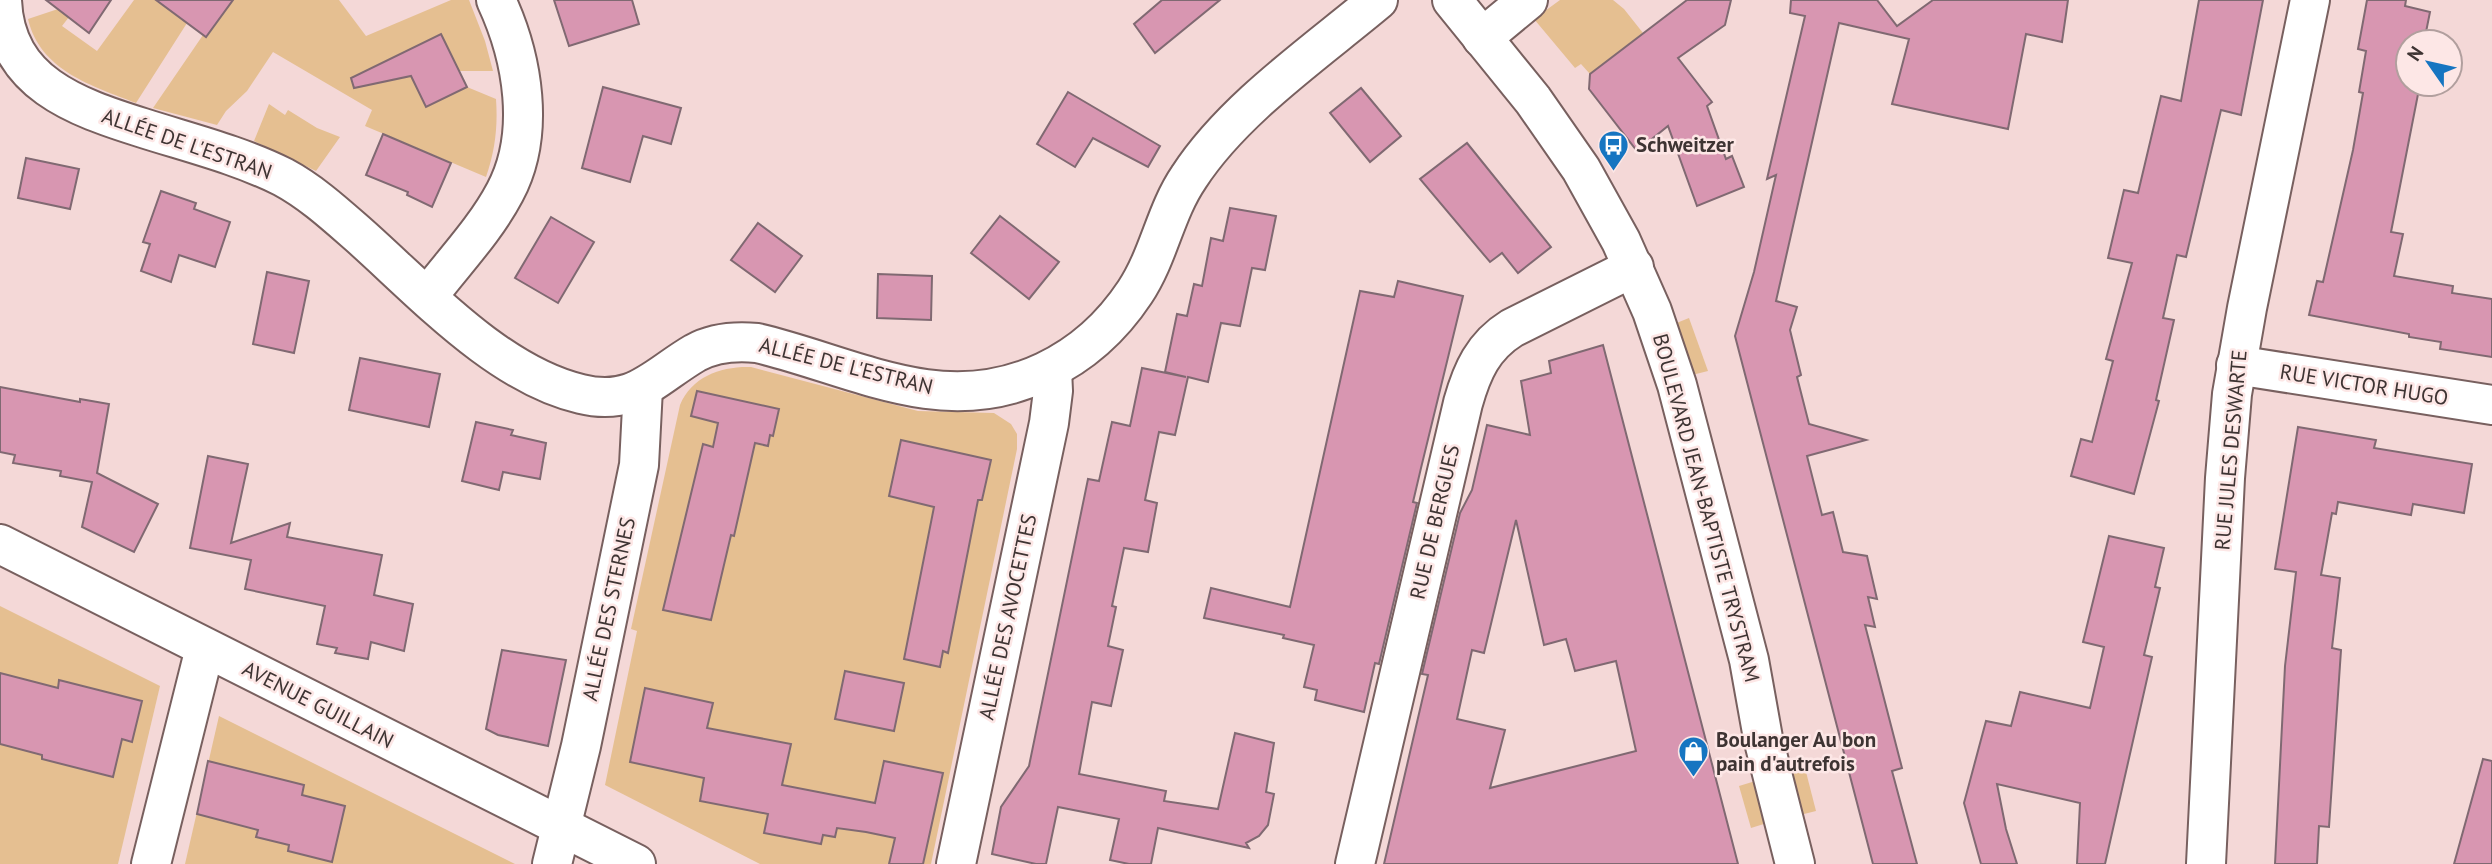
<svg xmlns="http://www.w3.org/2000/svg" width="2492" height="864" font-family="'PT Sans',sans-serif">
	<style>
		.green { fill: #e5bf91 }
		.building { fill: #d896b1; stroke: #806972; stroke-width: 2; fill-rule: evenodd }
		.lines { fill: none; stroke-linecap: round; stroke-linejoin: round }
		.minor-casing { stroke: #78605f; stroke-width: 42 }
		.minor { stroke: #fff; stroke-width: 38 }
		.labels { text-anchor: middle; stroke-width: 5; stroke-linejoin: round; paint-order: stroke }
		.street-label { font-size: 21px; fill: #3e3433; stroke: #fde7e6 }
		.poi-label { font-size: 21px; font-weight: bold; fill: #3e3433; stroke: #fde7e6; text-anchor: start }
	</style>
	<rect width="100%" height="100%" fill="#f4d8d7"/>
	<!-- green -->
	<g class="green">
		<path d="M134,0H182L173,13L187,23L136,103C93,86 40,71 28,19L58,9L69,17L62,26L97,51Z"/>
		<path d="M233,0H339L366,36L451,0H469L485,41L493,71H459L441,34L426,106L467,87L496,99C498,127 495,151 486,177L365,126L372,110L273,52L247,91L226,111L217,125L153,108L203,35L207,37Z"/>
		<polygon points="1560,0 1613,0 1624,9 1643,33 1590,74 1581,64 1575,68 1534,19"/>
		<polygon points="269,104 285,115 288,110 317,128 340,137 316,171 254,141"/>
		<polygon points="1689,318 1708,371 1692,375 1674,324"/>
		<path d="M751,367L918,411L994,413L1011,424L1017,434V449L931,864H760L605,785L637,631L631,629L680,405C692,376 722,366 751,367Z"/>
		<polygon points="0,606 160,686 118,864 0,864"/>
		<polygon points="219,716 515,864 185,864"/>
		<polygon points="1805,768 1816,811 1800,815 1784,773"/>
		<polygon points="1762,779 1767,823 1751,828 1739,786"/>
	</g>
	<!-- building -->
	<g class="building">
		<polygon points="46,0 111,0 89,33"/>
		<polygon points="156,0 233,0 206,37"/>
		<polygon points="554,0 632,0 639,24 569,46"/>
		<polygon points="1162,0 1220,0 1155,53 1134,24"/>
		<polygon points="1687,0 1731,0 1725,25 1678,58 1712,102 1707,106 1726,159 1732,156 1744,187 1697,206 1668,126 1637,151 1589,89 1590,74"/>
		<polygon points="1791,0 1877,0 1897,26 1933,0 2068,0 2062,42 2026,34 2008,129 1892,104 1909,39 1839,23 1776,301 1797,307 1790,330 1801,375 1797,377 1809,424 1866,440 1807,456 1822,515 1833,512 1843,552 1867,556 1877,599 1868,597 1875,627 1865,625 1902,768 1892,771 1917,864 1873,864 1735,336 1754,272 1776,175 1767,179 1805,16 1790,13"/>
		<polygon points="2199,0 2263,0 2241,115 2221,110 2186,257 2177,255 2163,318 2174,320 2156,400 2159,401 2134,494 2071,476 2081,439 2092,442 2113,361 2106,359 2132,263 2108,258 2124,190 2138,193 2161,96 2181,101"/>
		<polygon points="2367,0 2406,0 2405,6 2430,12 2424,42 2408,42 2408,84 2420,84 2391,232 2403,234 2394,276 2453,286 2452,293 2492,299 2492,357 2440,349 2441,342 2409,337 2409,334 2309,315 2317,281 2323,282 2353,150 2363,93 2359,92 2366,51 2358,49"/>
		<polygon points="441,34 467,87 426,107 411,76 354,88 351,78"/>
		<polygon points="603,87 681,108 671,144 643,136 630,182 582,168"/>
		<polygon points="1361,88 1401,136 1370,162 1330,113"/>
		<polygon points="1068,92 1160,146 1148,167 1093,138 1075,167 1037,144"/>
		<polygon points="383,134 451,163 432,207 407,195 408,192 366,175"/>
		<polygon points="1467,143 1551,247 1518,273 1502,253 1490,262 1420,179"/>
		<polygon points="26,158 79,169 70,209 18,198"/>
		<polygon points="161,191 196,203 194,209 230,222 215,267 179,255 171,282 141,271 150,244 143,242"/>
		<polygon points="1230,208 1276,216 1265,270 1252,268 1240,326 1221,323 1208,382 1188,377 1175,435 1159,432 1145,500 1157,503 1148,552 1124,548 1112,606 1116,607 1108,646 1123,650 1111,706 1092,702 1079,774 1166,791 1164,801 1218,809 1235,733 1274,743 1266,792 1274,794 1268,825 1259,836 1246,843 1249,848 1158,828 1151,864 1129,864 1110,860 1119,819 1058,807 1046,864 1036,864 992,854 1001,807 1029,766 1088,479 1099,481 1112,422 1130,426 1142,368 1186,377 1165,372 1177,314 1187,316 1194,284 1202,286 1211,238 1223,241"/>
		<polygon points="1000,216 1059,262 1029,299 971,253"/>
		<polygon points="551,217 594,242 558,303 515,278"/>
		<polygon points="758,223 802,256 775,292 731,260"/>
		<polygon points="267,272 309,281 294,353 253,344"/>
		<polygon points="878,274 932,276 931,320 877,318"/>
		<polygon points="1398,281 1463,296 1421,468 1413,502 1417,503 1379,664 1375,663 1364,712 1315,700 1317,690 1304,687 1314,645 1283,638 1284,635 1204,618 1211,588 1290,607 1360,291 1394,297"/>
		<path d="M1603,345L1738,864H1384L1428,675L1422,674L1460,513L1472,490L1487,425L1530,435L1521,381L1551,373L1549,361ZM1516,520L1544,645L1566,639L1575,671L1616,661L1636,751L1490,788L1505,730L1457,719L1472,650L1484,653Z"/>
		<polygon points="360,358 440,374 429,427 349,410"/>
		<polygon points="0,387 80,402 80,399 109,404 97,473 158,504 134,552 82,527 92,482 60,476 61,471 13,463 15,455 0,452"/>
		<polygon points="697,391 779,409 773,436 770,435 768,446 755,443 734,536 731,535 711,620 663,610 703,444 713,447 718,423 691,416"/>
		<polygon points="476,422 513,430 511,435 546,443 540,479 503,472 499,490 462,481"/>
		<polygon points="2298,427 2376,440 2374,448 2472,464 2464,513 2413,504 2411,515 2338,502 2336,514 2332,513 2321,575 2340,578 2332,648 2341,650 2329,827 2319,826 2317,864 2275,864 2285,666 2296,572 2275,569"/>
		<polygon points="901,440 991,460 982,500 978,500 948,653 943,651 940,667 904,659 934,507 889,496"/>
		<polygon points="208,456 248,464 231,543 290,523 287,537 382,555 374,595 413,604 404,651 371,642 368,659 335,653 337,648 317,644 325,606 245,589 251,560 190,548"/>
		<polygon points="2109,536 2164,548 2155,587 2160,588 2144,655 2152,657 2105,864 2077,864 2080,803 1997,784 2006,829 2017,864 1981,864 1964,803 1986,721 2011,726 2020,692 2090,708 2104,647 2083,642"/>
		<polygon points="502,650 566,660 548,746 498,735 486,729"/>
		<polygon points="845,671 904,683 894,731 835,719"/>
		<polygon points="0,673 58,688 59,680 142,701 132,742 122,739 113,777 42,759 42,755 0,744"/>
		<polygon points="645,688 713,703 707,728 791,744 782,785 875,803 884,761 943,773 923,864 889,864 895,838 866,832 837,828 835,837 823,835 821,844 764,833 768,814 700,801 704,778 630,762"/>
		<polygon points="2483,759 2492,761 2492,864 2454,864"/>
		<polygon points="208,761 304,785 302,795 345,806 332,862 288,851 289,845 256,837 258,830 197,814"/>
	</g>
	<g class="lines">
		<defs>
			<g id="minor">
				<path d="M2,0C5,83 76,107 143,128C190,143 239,155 283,177C311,192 335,214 359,235C421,290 498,375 581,394C634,407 654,377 695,353C713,343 736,341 757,343C813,356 869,381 926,389C1011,401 1088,363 1135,292C1159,256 1165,212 1189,177C1233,109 1316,52 1378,0"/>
				<polyline points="1452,0 1533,100 1581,169 1621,241 1652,311 1677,385 1749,660 1763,738 1795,864"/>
				<polyline points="1482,38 1528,0"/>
				<path d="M428,296C453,263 485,230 505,192C536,134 523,58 496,0"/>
				<polyline points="2236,365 2492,405"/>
				<polyline points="0,544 636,864"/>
				<polyline points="151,864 205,648"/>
				<polyline points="552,864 581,746 639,465 643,388"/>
				<polyline points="956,864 1049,423 1053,391 1052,370"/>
				<path d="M1355,864L1463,403C1472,371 1483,346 1512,328L1634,267"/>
				<polyline points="2206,864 2225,478 2232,394 2247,308 2310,0"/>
			</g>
		</defs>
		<!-- minor casing -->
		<use href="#minor" class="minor-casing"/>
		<!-- minor -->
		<use href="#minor" class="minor"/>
	</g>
	<!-- icons -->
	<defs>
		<symbol id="bus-pin" viewBox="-11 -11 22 30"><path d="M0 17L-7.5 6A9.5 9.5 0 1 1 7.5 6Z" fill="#1675c1" stroke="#fde7e6"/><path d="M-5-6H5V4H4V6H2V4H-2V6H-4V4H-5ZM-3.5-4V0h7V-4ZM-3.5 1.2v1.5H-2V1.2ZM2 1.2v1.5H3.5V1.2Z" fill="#fff"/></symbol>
		<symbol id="shop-pin" viewBox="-11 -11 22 30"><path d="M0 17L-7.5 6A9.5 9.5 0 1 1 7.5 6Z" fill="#1675c1" stroke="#fde7e6"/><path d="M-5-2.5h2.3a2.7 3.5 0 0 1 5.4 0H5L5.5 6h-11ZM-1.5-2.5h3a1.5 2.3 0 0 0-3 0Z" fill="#fff"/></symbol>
	</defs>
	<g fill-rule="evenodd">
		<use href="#bus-pin" x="1596" y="128" width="35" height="47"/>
		<use href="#shop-pin" x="1676" y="734" width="35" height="47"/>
	</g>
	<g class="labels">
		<!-- street labels -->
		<g class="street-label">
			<text transform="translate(187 144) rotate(19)" y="7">ALLÉE DE L'ESTRAN</text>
			<text transform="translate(846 366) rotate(14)" y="7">ALLÉE DE L'ESTRAN</text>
			<text transform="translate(2364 385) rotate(9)" y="7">RUE VICTOR HUGO</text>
			<text transform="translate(2231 450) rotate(-85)" y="7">RUE JULES DESWARTE</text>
			<text transform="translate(1706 508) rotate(75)" y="7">BOULEVARD JEAN-BAPTISTE TRYSTRAM</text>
			<text transform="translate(1435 522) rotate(-77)" y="7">RUE DE BERGUES</text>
			<text transform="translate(609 609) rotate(-78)" y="7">ALLÉE DES STERNES</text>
			<text transform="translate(1008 617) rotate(-78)" y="7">ALLÉE DES AVOCETTES</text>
			<text transform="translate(318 705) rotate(27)" y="7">AVENUE GUILLAIN</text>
		</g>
		<!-- poi labels -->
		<g class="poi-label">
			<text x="1636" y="152">Schweitzer</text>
			<text x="1716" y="747">Boulanger Au bon<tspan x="1716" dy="24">pain d'autrefois</tspan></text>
		</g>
	</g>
	<!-- north arrow -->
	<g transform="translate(2429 63) rotate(304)"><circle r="33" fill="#fde7e6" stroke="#b19f9e" stroke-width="2"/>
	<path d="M0-5L12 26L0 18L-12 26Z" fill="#1675c1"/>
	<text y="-10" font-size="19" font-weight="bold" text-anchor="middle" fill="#3e3433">N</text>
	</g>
</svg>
